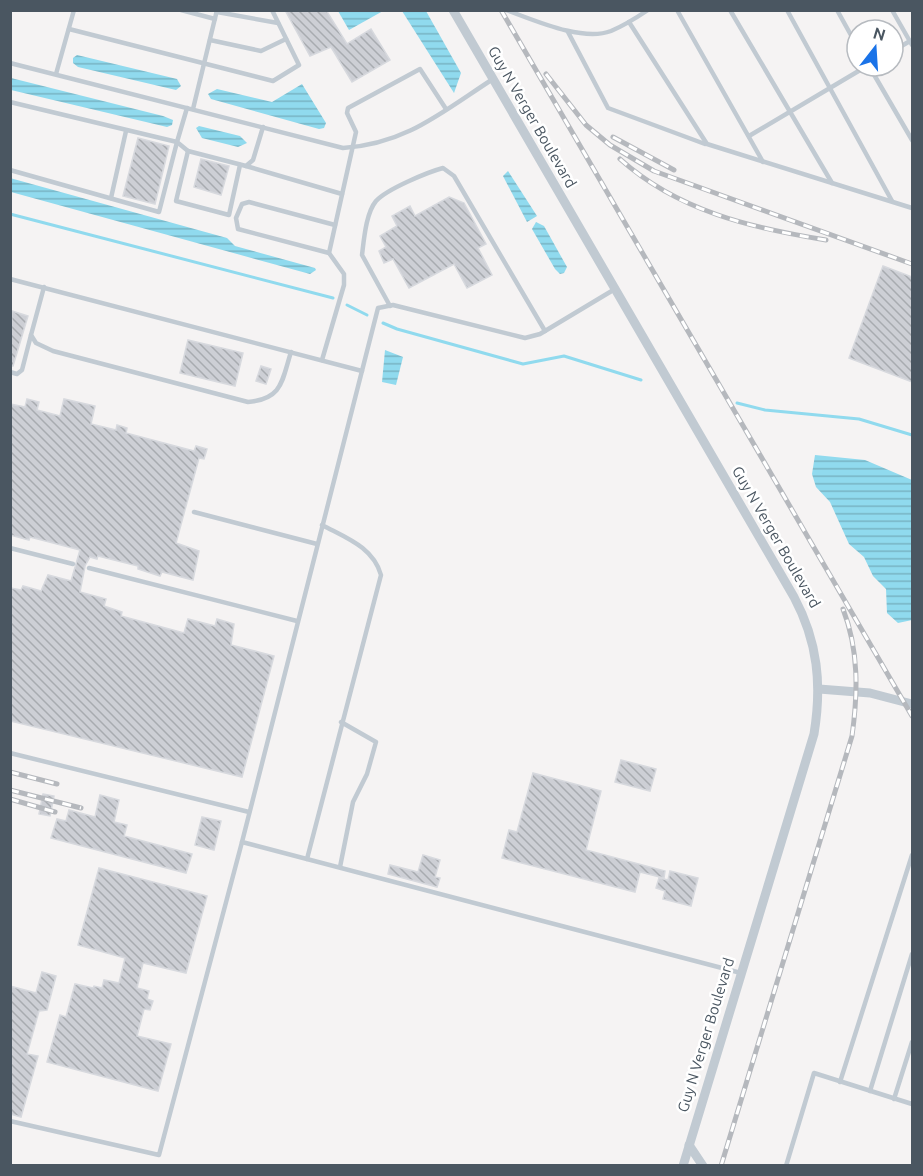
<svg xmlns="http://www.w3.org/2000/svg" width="923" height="1176" font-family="Ubuntu,sans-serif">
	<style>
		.water { fill: url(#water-rules) }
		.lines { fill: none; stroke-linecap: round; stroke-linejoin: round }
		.stream { stroke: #90daee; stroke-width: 3 }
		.building { fill: url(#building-back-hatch); stroke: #d7d9de; stroke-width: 1.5 }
		.service { stroke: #c1cad2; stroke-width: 4.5 }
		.minor { stroke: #c1cad2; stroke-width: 9 }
		.rail-casing { stroke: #b5b8bd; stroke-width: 5 }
		.rail { stroke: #fff; stroke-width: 3; stroke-dasharray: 9; stroke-linecap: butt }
		.labels { text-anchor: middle; stroke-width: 5; stroke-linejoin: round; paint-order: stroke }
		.street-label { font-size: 15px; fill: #4a5661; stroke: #fff }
	</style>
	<defs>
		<pattern id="water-rules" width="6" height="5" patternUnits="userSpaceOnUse" patternTransform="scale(1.5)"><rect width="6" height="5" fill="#90daee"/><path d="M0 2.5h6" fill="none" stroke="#78b4c4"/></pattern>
		<pattern id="building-back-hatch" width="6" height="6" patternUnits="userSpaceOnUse" patternTransform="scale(1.5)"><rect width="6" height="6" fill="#cdcfd5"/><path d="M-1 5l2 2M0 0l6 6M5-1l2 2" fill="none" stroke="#a8abb0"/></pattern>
	</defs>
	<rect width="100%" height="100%" fill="#f5f3f3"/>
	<!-- water -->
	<g class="water">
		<polygon points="338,11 383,11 349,30"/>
		<polygon points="402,11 426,11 461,73 454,93"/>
		<polygon points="77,55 177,79 181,86 176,90 78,67 73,63 73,58"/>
		<polygon points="11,78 163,116 173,120 172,125 167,127 11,90"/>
		<polygon points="302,84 326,123 324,128 319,129 211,99 208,94 217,89 272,102"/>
		<polygon points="199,126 240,136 247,143 238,147 202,138 196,128"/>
		<polygon points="508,171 537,216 527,222 503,176"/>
		<polygon points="10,178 227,238 235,246 315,268 316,270 310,274 11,192"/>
		<polygon points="536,222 544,226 567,267 564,273 560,274 555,269 532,229"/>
		<polygon points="385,350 403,357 396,385 382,382"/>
		<polygon points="815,455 865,460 912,480 912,620 898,623 887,613 886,589 873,576 864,557 849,544 830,502 816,487 812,474"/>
	</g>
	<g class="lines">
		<!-- stream -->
		<g class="stream">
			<polyline points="10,214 333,298"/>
			<polyline points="347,305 367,315"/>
			<polyline points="383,323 397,329 523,364 564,356 641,380"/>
			<polyline points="737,403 765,410 859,419 912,435"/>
		</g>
	</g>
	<!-- building -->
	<g class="building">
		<polygon points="285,10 326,10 347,44 371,29 390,60 352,82 331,47 310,56"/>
		<polygon points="138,138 169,146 155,204 123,196"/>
		<polygon points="201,159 229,166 221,195 194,187"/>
		<polygon points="449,197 464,203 486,244 478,248 492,275 467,288 454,264 409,288 393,259 384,263 379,251 386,247 380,236 397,226 392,216 410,206 415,216"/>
		<polygon points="883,266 912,277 912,382 849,358"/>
		<polygon points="12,311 28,316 13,366 10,366"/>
		<polygon points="188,340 243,353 235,386 180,373"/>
		<polygon points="261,366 271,369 266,384 256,381"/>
		<polygon points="27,399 39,402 37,410 60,416 64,399 95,406 91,424 116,430 117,425 127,428 126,433 194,451 196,446 207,449 204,459 199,458 176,543 199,551 193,580 162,572 160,576 138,569 138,566 98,556 97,559 90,557 85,566 80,592 106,599 104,606 122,612 121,616 184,633 188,619 215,626 217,619 234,624 231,645 274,656 242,777 10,721 10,588 21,590 23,586 41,591 48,575 71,581 80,550 30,537 29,540 10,535 10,404 25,407"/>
		<polygon points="621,760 656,769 650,791 615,782"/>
		<polygon points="533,773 601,791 586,850 665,871 664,878 640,872 635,892 502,858 509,830 517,832"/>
		<polygon points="43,794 54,796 50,816 39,814"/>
		<polygon points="100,795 119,800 114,822 127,825 124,836 192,854 186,873 51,838 57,819 66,821 69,810 95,817"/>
		<polygon points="202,817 221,821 214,850 195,845"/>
		<polygon points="423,855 440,860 435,877 440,878 437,887 388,874 390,865 418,872"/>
		<polygon points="99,868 207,896 186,973 143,963 137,988 149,991 147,999 153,1001 150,1010 144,1009 137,1036 171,1044 158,1091 47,1062 60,1015 66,1017 75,984 93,988 94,986 102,988 104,980 119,983 125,958 78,945"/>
		<polygon points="670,871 698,878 691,906 663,899 665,891 656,888 659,878 668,880"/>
		<polygon points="42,972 56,976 47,1010 39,1011 27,1054 38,1056 21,1117 10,1114 10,986 36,993"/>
	</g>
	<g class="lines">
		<!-- service -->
		<g class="service">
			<polyline points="181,10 215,19"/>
			<path d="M506,10C534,20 582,42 611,31C623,26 636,18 648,10"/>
			<polyline points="677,10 763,162"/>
			<polyline points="730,10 832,183"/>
			<polyline points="787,10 892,201"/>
			<polyline points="837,10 857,46"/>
			<polyline points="892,10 912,45"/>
			<polyline points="217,12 278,23"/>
			<polyline points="629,22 707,144 912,208"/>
			<polyline points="69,29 273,81 299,65 272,10"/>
			<polyline points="568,32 608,108 705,144"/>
			<polyline points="210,40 261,51 286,39"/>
			<polyline points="893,51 910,41"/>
			<path d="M10,63L343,148C406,144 442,112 493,79"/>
			<polyline points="869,66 912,140"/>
			<polyline points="56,74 74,10"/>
			<polyline points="10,102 177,142 159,212 10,170"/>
			<polyline points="187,108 177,142 188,151 246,166 253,160 263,127"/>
			<polyline points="193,109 217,10"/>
			<polyline points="749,136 867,66"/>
			<polyline points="188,151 176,201 229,215 240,165"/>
			<polyline points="246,166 342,194"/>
			<polyline points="111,198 126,131"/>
			<polyline points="329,253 238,229 236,218 242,204 249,202 335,225"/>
			<polyline points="10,279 362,371"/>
			<path d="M44,287L31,335L36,343L53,351L248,402C283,399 282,380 291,352"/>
			<polyline points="615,289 540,334 525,338 393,305 378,308 242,842 741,973"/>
			<path d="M390,306L362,255C364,239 366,213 376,201C387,189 428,172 443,168L454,176L545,331"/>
			<polyline points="322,360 344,285 344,274 329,253 356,132 347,113 348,108 420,69 446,109"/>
			<polyline points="10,372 17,374 22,370 31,335"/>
			<polyline points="194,512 317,544"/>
			<polyline points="10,548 73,564"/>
			<polyline points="89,568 297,621"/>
			<polyline points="10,753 249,812"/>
			<path d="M307,859L381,575C373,547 346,538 322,525"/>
			<polyline points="340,867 353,802 367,774 376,742 341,722"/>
			<polyline points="840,1082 912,855"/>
			<polyline points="870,1091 912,954"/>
			<polyline points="894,1099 912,1042"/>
			<polyline points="10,1121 159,1155 242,842"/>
			<polyline points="786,1166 814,1073 912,1104"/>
		</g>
		<!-- minor -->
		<g class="minor">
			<path d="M453,10L794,597C818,642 822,685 814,734L683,1166"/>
			<polyline points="819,689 870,693 912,704"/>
			<polyline points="689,1145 703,1166"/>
		</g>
		<defs>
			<g id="rail">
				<polyline points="501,10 912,716"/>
				<polyline points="546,74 586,125 610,145 654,171 912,264"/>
				<polyline points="613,137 674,170"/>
				<path d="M620,159C678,211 751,228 826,240"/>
				<polyline points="10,772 57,784"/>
				<polyline points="10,790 81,808"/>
				<polyline points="10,799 55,812"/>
				<path d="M721,1166L852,736C858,693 859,650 843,609"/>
			</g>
		</defs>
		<!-- rail casing -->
		<use href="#rail" class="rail-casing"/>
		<!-- rail -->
		<use href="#rail" class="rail"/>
	</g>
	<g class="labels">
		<!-- street labels -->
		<g class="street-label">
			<text transform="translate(532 117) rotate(60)" y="5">Guy N Verger Boulevard</text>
			<text transform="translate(776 537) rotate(60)" y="5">Guy N Verger Boulevard</text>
			<text transform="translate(706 1035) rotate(-73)" y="5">Guy N Verger Boulevard</text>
		</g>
	</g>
	<!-- border -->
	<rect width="923" height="1176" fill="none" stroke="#4a5661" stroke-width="24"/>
	<!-- north arrow -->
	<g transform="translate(875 48) rotate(17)"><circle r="28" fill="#ffffff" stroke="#b7bbc0" stroke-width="1.5"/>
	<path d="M0-4.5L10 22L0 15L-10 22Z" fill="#1a73e8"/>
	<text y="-9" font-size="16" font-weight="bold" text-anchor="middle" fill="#4a5661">N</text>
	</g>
</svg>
